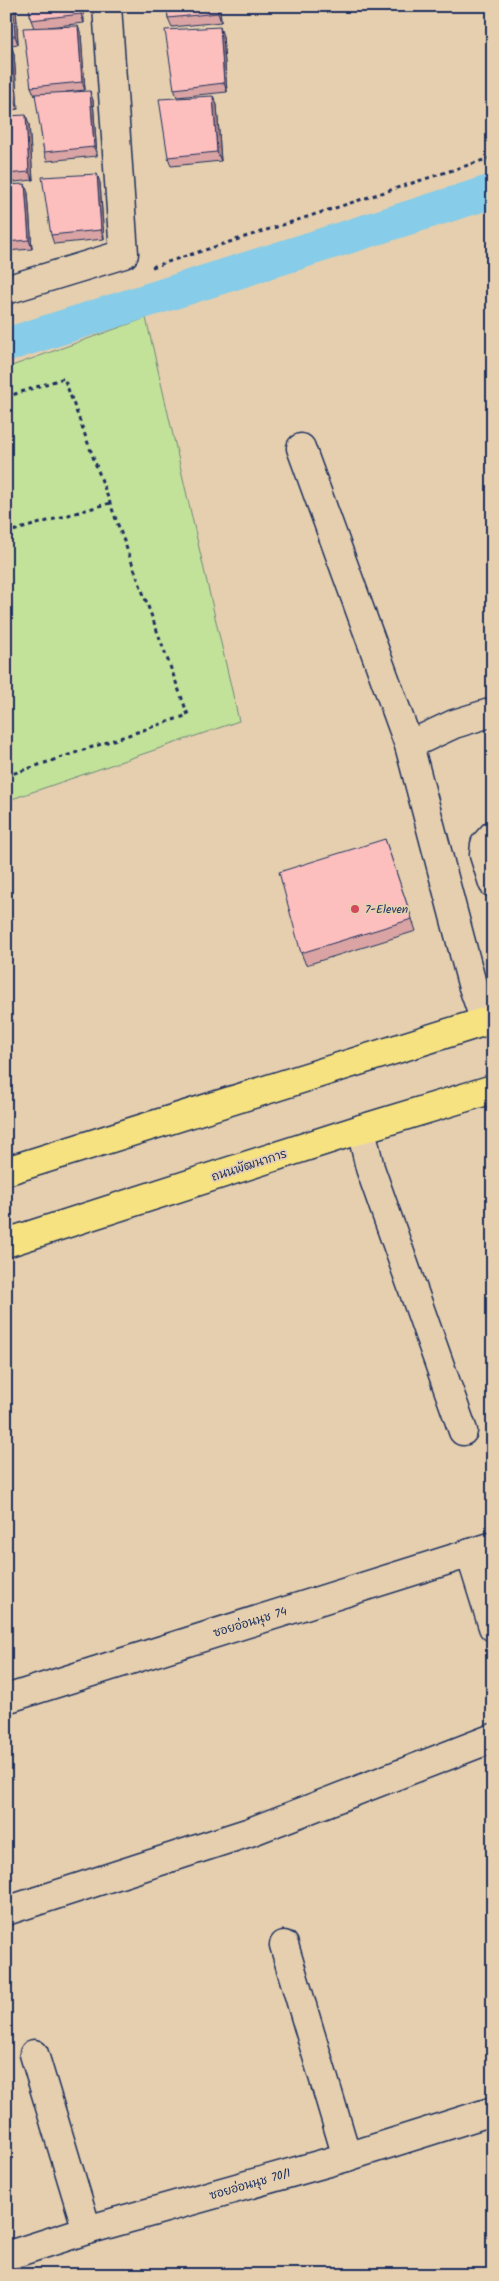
<svg xmlns="http://www.w3.org/2000/svg" width="499" height="2281" font-family="Kalam,'Playpen Sans Thai',sans-serif">
	<style>
		.green { fill: #c2e199; stroke: #6e887c }
		.lines { fill: none; stroke-linecap: round; stroke-linejoin: round }
		.canal { stroke: #87cce8; stroke-width: 34 }
		.minor-casing { stroke: #1b2f5e; stroke-width: 31 }
		.major-casing { stroke: #1b2f5e; stroke-width: 31 }
		.path { stroke: #1b2f5e; stroke-width: 3; stroke-dasharray: 4 4; stroke-linecap: butt }
		.minor { stroke: #e5cfaf; stroke-width: 28 }
		.major { stroke: #f7e281; stroke-width: 28 }
		.wall { fill: #d9a4a3; stroke: #1b2f5e }
		.shaded-wall { fill: #b08685; stroke: #1b2f5e }
		.building { fill: #fcbfbe; stroke: #1b2f5e }
		.poi-dot { fill: #d1495b; stroke: #e5cfaf; stroke-width: 2 }
		.labels { text-anchor: middle; stroke-width: 4; stroke-linejoin: round; paint-order: stroke }
		.poi-label { font-size: 12px; fill: #1b2f5e; stroke: #e5cfaf; text-anchor: start }
		.street-label { font-size: 12px; fill: #1b2f5e; stroke: #e5cfaf }
	</style>
	<rect width="100%" height="100%" fill="#e5cfaf"/>
	<filter id="ink" filterUnits="userSpaceOnUse"><feTurbulence type="fractalNoise" baseFrequency=".02" numOctaves="2"/><feDisplacementMap in="SourceGraphic" scale="10" xChannelSelector="R" yChannelSelector="G"/><feConvolveMatrix kernelMatrix="1 2 1 2 8 2 1 2 1" color-interpolation-filters="sRGB"/></filter>
	<g filter="url(#ink)">
		<!-- green -->
		<polygon class="green" points="146,318 239,721 6,801 6,368"/>
		<g class="lines">
			<!-- canal -->
			<polyline class="canal" points="6,345 493,191"/>
			<defs>
				<g id="minor">
					<polyline points="6,290 124,254 107,6"/>
					<polyline points="301,448 409,745 472,984 485,1021"/>
					<polyline points="409,745 454,724 493,712"/>
					<polyline points="493,835 485,844 484,855 493,883"/>
					<polyline points="361,1129 370,1168 463,1431"/>
					<polyline points="470,1553 493,1627"/>
					<polyline points="6,1699 493,1546"/>
					<polyline points="6,1911 250,1832 493,1738"/>
					<polyline points="284,1945 347,2157"/>
					<polyline points="34,2054 87,2230"/>
					<polyline points="6,2256 87,2230 347,2157 493,2111"/>
				</g>
				<g id="major">
					<polyline points="6,1171 493,1019"/>
					<polyline points="6,1243 361,1129 493,1089"/>
				</g>
			</defs>
			<!-- minor casing -->
			<use href="#minor" class="minor-casing"/>
			<!-- major casing -->
			<use href="#major" class="major-casing"/>
			<!-- path -->
			<g class="path">
				<polyline points="152,267 493,157"/>
				<polyline points="6,397 64,378 188,715 6,776"/>
				<polyline points="6,533 110,503"/>
			</g>
			<!-- minor -->
			<use href="#minor" class="minor"/>
			<!-- major -->
			<use href="#major" class="major"/>
		</g>
		<!-- wall -->
		<g class="wall">
			<polygon points="6,6 16,6 18,44 11,45 14,54 18,109 6,111"/>
			<polygon points="29,6 83,6 84,23 48,27 81,34 85,90 66,92 93,100 97,156 47,161 44,152 36,96 35,96 31,87 34,28 31,20"/>
			<polygon points="167,6 220,6 221,22 172,27 168,18"/>
			<polygon points="223,36 227,92 177,97 174,89"/>
			<polygon points="213,96 217,105 221,161 171,166 168,157"/>
			<polygon points="6,116 29,124 33,180 6,183"/>
			<polygon points="97,174 100,183 104,239 54,244 51,235"/>
			<polygon points="6,185 28,193 32,249 6,251"/>
			<polygon points="385,839 416,931 306,965 301,953"/>
		</g>
		<!-- shaded-wall -->
		<g class="shaded-wall">
			<polygon points="13,6 16,6 18,44 15,36"/>
			<polygon points="80,6 83,6 84,23 81,14"/>
			<polygon points="218,6 220,6 221,22 218,13"/>
			<polygon points="78,26 81,34 85,90 82,82"/>
			<polygon points="220,27 223,36 227,92 224,83"/>
			<polygon points="11,45 14,54 18,109 15,101"/>
			<polygon points="90,91 93,100 97,156 94,147"/>
			<polygon points="213,96 217,105 221,161 217,152"/>
			<polygon points="26,115 29,124 33,180 29,172"/>
			<polygon points="97,174 100,183 104,239 101,230"/>
			<polygon points="25,184 28,193 32,249 29,240"/>
		</g>
		<!-- building -->
		<g class="building">
			<polygon points="6,6 13,6 15,36 6,36"/>
			<polygon points="29,6 80,6 81,14 31,20"/>
			<polygon points="167,6 218,6 218,13 168,18"/>
			<polygon points="78,26 82,82 31,87 23,28"/>
			<polygon points="220,27 224,83 174,89 165,30"/>
			<polygon points="6,45 11,45 15,101 6,102"/>
			<polygon points="90,91 94,147 44,152 35,94"/>
			<polygon points="213,96 217,152 168,157 159,99"/>
			<polygon points="26,115 29,172 6,174 6,116"/>
			<polygon points="97,174 101,230 51,235 42,177"/>
			<polygon points="25,184 29,240 6,242 6,185"/>
			<polygon points="385,839 412,919 301,953 279,872"/>
		</g>
	</g>
	<!-- markers -->
	<circle class="poi-dot" cx="355" cy="909" r="5"/>
	<g class="labels">
		<!-- poi labels -->
		<g class="poi-label">
			<text x="365" y="913">7-Eleven</text>
		</g>
		<!-- street labels -->
		<g class="street-label">
			<text transform="translate(249 1165) rotate(-18)" y="4">ถนนพัฒนาการ</text>
			<text transform="translate(250 1622) rotate(-17)" y="4">ซอยอ่อนนุช 74</text>
			<text transform="translate(250 2184) rotate(-16)" y="4">ซอยอ่อนนุช 70/1</text>
		</g>
	</g>
	<!-- margin -->
	<rect width="499" height="2281" fill="none" stroke="#e5cfaf" stroke-width="25"/>
	<rect x="12" y="12" width="474" height="2256" fill="none" stroke="#1b2f5e" stroke-width="2" filter="url(#ink)"/>
</svg>
